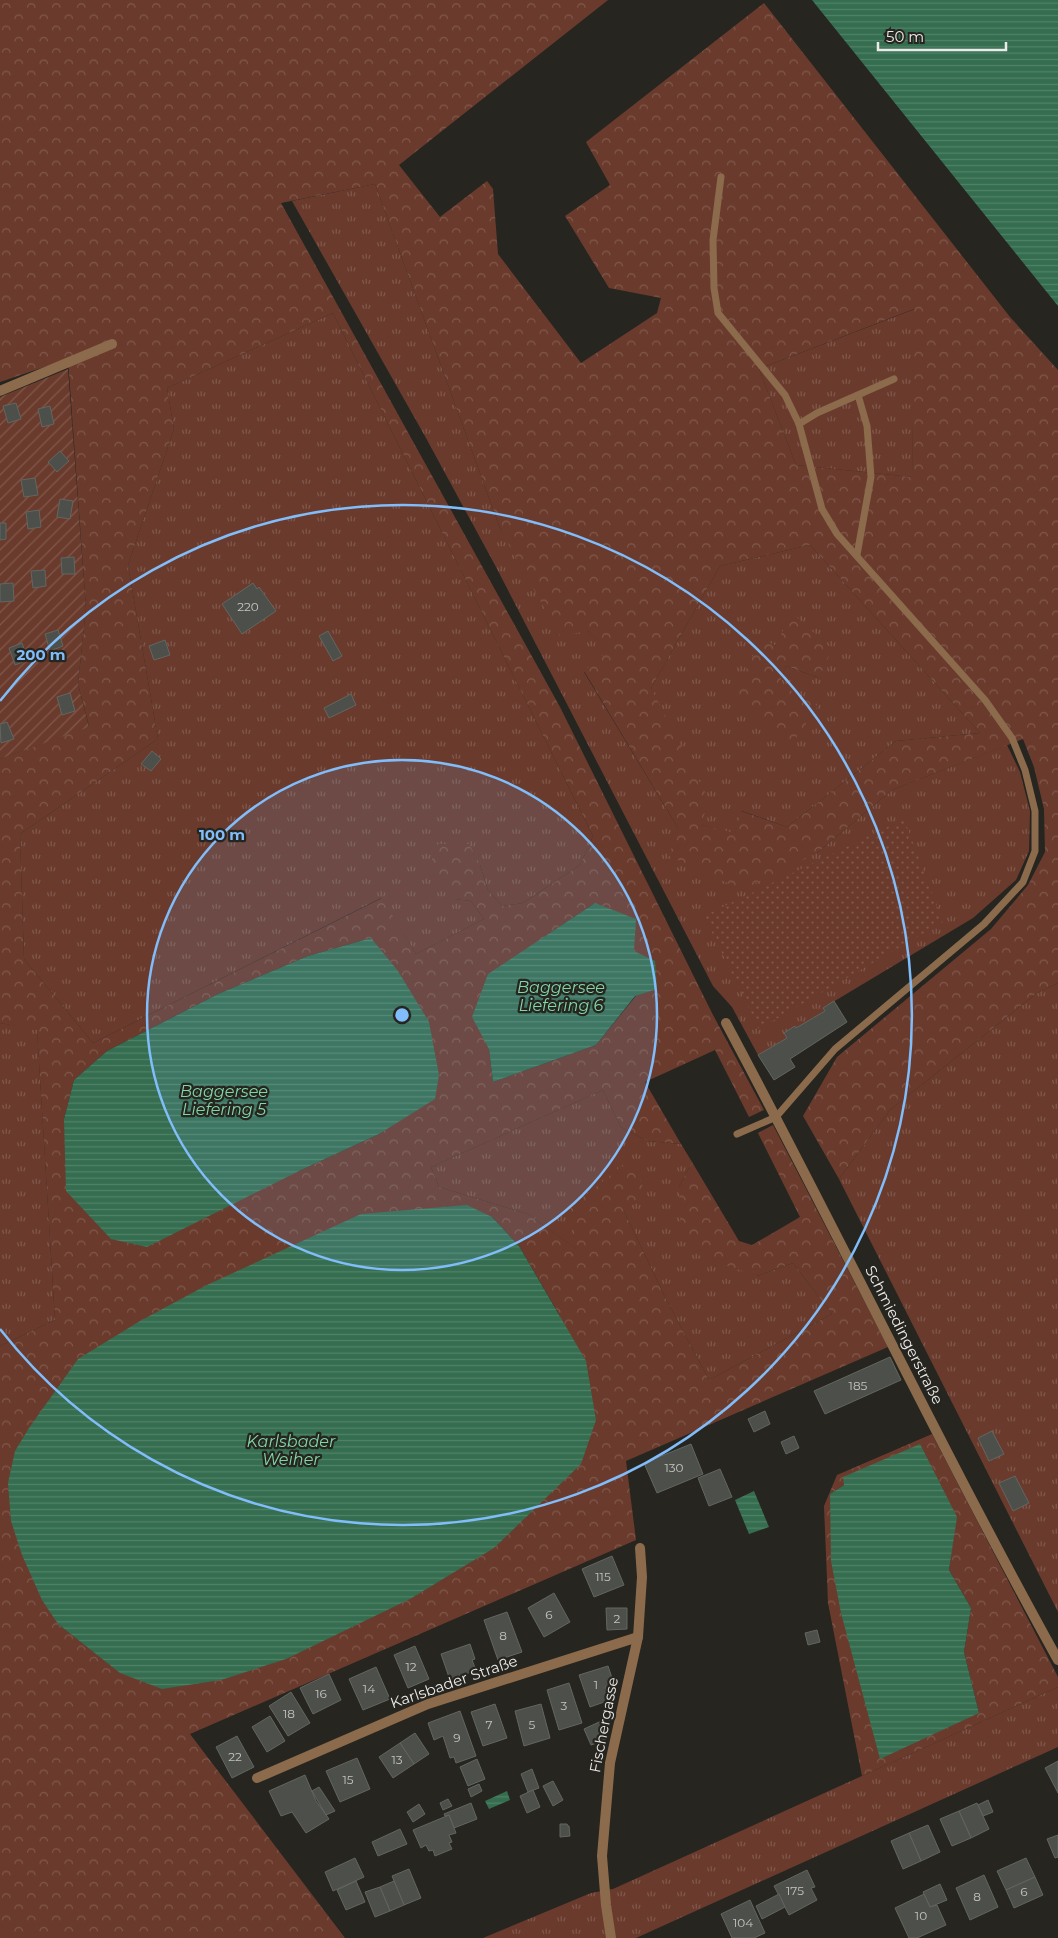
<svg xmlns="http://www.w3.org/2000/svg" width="1058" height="1938" font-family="Montserrat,sans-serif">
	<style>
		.grass { fill: url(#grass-tufts); fill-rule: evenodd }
		.forest { fill: url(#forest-crowns); fill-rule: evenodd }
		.park { fill: url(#park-dots) }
		.garden { fill: url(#garden-furrows) }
		.water { fill: url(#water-rules) }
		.building { fill: #4d504a; stroke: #636660 }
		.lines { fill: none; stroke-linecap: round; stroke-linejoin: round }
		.service { stroke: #8b6b4b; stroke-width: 7 }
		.minor { stroke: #8b6b4b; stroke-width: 10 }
		.tertiary { stroke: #8b6b4b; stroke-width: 10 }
		.ring { fill: none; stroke: #80bdfa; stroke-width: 2.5 }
		.labels { text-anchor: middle; stroke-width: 4.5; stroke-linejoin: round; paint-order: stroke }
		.number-label { font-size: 12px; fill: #c4c4c0 }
		.street-label { font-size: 15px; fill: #ecebe8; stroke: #262520 }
		.water-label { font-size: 16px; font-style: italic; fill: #82d7a7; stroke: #262520 }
		.centre { fill: #80bdfa; stroke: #262520; stroke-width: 2.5 }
		.ring-label { font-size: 15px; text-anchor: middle; font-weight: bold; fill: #80bdfa; stroke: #262520; stroke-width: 4.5; stroke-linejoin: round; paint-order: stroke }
	</style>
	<defs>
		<pattern id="grass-tufts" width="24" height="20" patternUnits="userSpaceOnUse" patternTransform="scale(1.25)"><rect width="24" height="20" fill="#6a3b2d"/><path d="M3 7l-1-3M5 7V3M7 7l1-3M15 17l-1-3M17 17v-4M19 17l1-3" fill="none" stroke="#7f584b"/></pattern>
		<pattern id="forest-crowns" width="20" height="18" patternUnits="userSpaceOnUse" patternTransform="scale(1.25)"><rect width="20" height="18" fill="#6a3b2d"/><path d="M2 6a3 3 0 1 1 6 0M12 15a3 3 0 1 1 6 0" fill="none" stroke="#7f584b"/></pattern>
		<pattern id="park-dots" width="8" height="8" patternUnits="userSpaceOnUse" patternTransform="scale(1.25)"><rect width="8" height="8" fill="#6a3b2d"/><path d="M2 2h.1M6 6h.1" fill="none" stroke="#7f584b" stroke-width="1.8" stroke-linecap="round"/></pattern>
		<pattern id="garden-furrows" width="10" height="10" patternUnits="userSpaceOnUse" patternTransform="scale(1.25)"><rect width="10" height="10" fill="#6a3b2d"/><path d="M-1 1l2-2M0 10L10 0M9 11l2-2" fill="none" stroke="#7f584b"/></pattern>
		<pattern id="water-rules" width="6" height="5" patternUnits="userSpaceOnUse" patternTransform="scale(1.25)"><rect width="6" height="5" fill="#346d4f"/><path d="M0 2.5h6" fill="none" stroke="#528268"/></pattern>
	</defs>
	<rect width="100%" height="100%" fill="#262520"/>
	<!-- grass -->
	<g class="grass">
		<polygon points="375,184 501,531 588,631 610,650 584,672 678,828 817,853 892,790 1007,745 1020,772 1030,811 1029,851 1016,880 973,918 823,1008 825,1011 796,1028 795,1026 784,1033 787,1038 758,1055 732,1007 713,986 496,567 426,438 292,201"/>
		<polygon points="915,309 912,477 796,465 759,369"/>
		<polygon points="333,313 593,836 580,865 523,903 502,906 488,890 480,865 454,899 471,901 484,919 416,954 381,898 93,1043 24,959 20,834 158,739 128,565 174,429 167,388"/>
		<path d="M810,545L980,733L896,741L787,827L742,811L735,834L702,825L651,688L720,566ZM761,639L776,646L819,678L786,666L778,684Z"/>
		<polygon points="1058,983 1058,1612 839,1179 890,1110 1037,993"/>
		<polygon points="0,1023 37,1029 55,1320 0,1346"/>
		<polygon points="603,1090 621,1127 647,1141 681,1144 692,1162 679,1187 757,1276 793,1263 832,1314 709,1380 664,1295 624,1211 631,1158 579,1251 528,1214 439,1187 431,1167"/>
		<polygon points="1058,1687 1058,1747 636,1938 483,1938 591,1893 613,1889"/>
	</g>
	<!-- forest -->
	<g class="forest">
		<path d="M0,0H608L399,165L440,217L487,181L493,189L498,254L581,363L657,313L661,298L609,288L565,216L610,185L586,142L764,3L1010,317L1058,370V983L1037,993L890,1110L839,1179L803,1116L837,1057L991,929L1028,885L1045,852L1044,809L1034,767L1023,739L892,790L817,853L742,890L669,856L678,828L584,671L609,650L588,631L560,636L501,531L375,184L281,203L560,707L713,1015L764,1110L749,1117L715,1050L645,1082L681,1144L647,1141L621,1127L603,1090L431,1167L439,1187L528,1214L578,1250L569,1209L631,1158L645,1192L624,1211L664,1295L709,1380L832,1314L793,1263L757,1276L701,1257L681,1232L679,1187L692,1162L739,1241L752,1245L800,1217L758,1133L773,1125L888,1347L626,1461L636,1540L190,1734L345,1938H0V1346L55,1320L37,1030L0,1023V759L89,726L78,684L86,608L68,359L0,382ZM914,309L912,477L796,465L759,369ZM333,313L593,836L580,865L523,903L502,906L488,890L480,865L469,844H438L432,859L438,884L454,899L471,901L484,919L416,954L382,898L93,1043L24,959L20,834L158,739L128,565L174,429L167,388ZM810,545L980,733L896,741L787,827L741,811L735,833L702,825L708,798L651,688L720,566ZM595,903L634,952L636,996L596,1045L493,1082L489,1049L550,933ZM371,938L379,1134L299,1171L64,1119L74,1080L107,1051L218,994L308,956ZM492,1217L519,1246L560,1316L121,1673L58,1624Z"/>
		<polygon points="791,612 832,649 819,678 786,666 779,684 818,706 790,747 735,693 761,638 776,646"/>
		<path d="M932,1434L1058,1677V1687L862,1776L828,1603L824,1506L837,1475ZM844,1485L956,1517L949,1570L971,1608L964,1652L979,1713L830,1494Z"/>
	</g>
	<!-- park -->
	<polygon class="park" points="904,819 943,922 759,1029 704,916"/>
	<!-- garden -->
	<polygon class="garden" points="68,369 86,608 78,684 89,727 0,759 0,397"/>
	<!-- water -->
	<g class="water">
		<polygon points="812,0 1058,0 1058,306"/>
		<polygon points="595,903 636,919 634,951 655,961 657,989 635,996 596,1045 493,1082 489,1049 472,1017 488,974"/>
		<polygon points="371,938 398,971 429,1022 439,1075 435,1099 379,1134 299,1171 147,1247 111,1239 66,1191 64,1119 74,1080 107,1051 218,994 308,956"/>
		<polygon points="467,1205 492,1217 519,1246 586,1361 596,1420 581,1464 494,1548 410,1599 286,1659 221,1680 162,1689 120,1673 58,1624 42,1600 22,1555 11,1521 8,1483 15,1451 29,1428 78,1359 140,1321 207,1285 361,1214"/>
		<polygon points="920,1444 957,1517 949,1570 971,1608 964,1652 979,1713 880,1759 841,1613 831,1561 830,1494 844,1485 843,1477"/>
		<polygon points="754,1491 769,1527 749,1534 735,1500"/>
		<polygon points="507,1791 510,1800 489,1809 485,1801"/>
	</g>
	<!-- building -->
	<g class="building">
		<polygon points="16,403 21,419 8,423 3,406"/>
		<polygon points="50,406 54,424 42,427 38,409"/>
		<polygon points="60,451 69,461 57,472 48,462"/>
		<polygon points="35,478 38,495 24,497 21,480"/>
		<polygon points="60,499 73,501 70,519 57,517"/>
		<polygon points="39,510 41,527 28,529 26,512"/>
		<polygon points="0,523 6,523 6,539 0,540"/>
		<polygon points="74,557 75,574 62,574 61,558"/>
		<polygon points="45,570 46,586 33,588 31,571"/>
		<polygon points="13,583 14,601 0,602 0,584"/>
		<polygon points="253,583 257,589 259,587 276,611 242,634 222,604"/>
		<polygon points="58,630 63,646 50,651 45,634"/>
		<polygon points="328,631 342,656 333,661 319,636"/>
		<polygon points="165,640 170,655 154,660 149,646"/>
		<polygon points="22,643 28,660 15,665 9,648"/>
		<polygon points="70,693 75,711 62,715 57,697"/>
		<polygon points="351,694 356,705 329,718 324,708"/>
		<polygon points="7,722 14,739 1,743 0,724"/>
		<polygon points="152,751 161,759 151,771 141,764"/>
		<polygon points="834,1001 847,1022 790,1059 795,1067 774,1080 758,1055 787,1038 784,1033 795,1026 796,1028 825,1011 823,1008"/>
		<polygon points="890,1357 901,1380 825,1414 814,1391"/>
		<polygon points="765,1411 770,1424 754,1432 748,1419"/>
		<polygon points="992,1431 1004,1454 989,1461 978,1438"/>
		<polygon points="794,1436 799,1448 786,1454 781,1442"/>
		<polygon points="691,1444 703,1474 657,1493 644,1463"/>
		<polygon points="720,1469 732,1497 709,1506 698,1478"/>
		<polygon points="1015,1476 1029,1503 1013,1511 999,1483"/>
		<polygon points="612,1556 624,1585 594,1597 582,1569"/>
		<polygon points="554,1593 570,1622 544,1637 528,1608"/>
		<polygon points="606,1608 627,1608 627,1629 607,1630"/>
		<polygon points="507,1612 522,1652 498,1660 484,1620"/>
		<polygon points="817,1630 820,1642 808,1645 805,1633"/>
		<polygon points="470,1644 475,1659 472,1660 476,1670 450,1680 441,1654"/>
		<polygon points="415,1646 429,1679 408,1688 394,1655"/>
		<polygon points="608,1666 614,1684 605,1687 610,1700 590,1707 579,1675"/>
		<polygon points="376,1667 390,1699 363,1710 349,1679"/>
		<polygon points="329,1674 341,1700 313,1714 300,1688"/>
		<polygon points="569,1683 582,1723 559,1730 547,1690"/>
		<polygon points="291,1692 310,1723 288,1736 269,1706"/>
		<polygon points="495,1704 507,1738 483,1746 471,1712"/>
		<polygon points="541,1704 550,1738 524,1746 515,1711"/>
		<polygon points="460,1711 476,1756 456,1763 454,1757 450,1758 443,1736 434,1740 428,1723"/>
		<polygon points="270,1716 285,1741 267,1752 252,1727"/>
		<polygon points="610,1717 605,1740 591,1745 584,1729"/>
		<polygon points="415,1733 429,1754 414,1764 400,1743"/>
		<polygon points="237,1736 254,1767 232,1778 216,1747"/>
		<polygon points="400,1743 414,1764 393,1778 379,1757"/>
		<polygon points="357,1758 370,1789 340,1802 326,1771"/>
		<polygon points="477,1759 485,1779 468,1786 460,1767"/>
		<polygon points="1058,1761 1058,1793 1045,1768"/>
		<polygon points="532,1769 539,1788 528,1792 521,1774"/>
		<polygon points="305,1775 316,1801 329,1819 306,1833 292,1812 281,1816 269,1791"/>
		<polygon points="553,1781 563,1800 553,1806 543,1786"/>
		<polygon points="479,1784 482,1791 471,1797 468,1789"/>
		<polygon points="319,1787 335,1811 326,1815 312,1791"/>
		<polygon points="533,1790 540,1807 527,1813 520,1796"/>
		<polygon points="448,1799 452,1806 443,1810 440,1803"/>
		<polygon points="988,1800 993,1812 983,1816 978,1805"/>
		<polygon points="471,1803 477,1819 454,1828 449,1815 445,1816 444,1814"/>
		<polygon points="977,1803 989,1829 971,1838 959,1811"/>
		<polygon points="419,1804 425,1814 413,1822 407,1812"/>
		<polygon points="959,1811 971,1838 952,1846 940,1819"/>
		<polygon points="449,1815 456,1833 449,1835 452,1842 449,1843 452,1849 435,1856 433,1850 429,1851 426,1845 421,1848 413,1830"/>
		<polygon points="560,1824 567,1824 568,1826 569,1826 570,1836 560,1837"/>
		<polygon points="928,1825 940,1852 921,1861 909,1833"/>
		<polygon points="400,1829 407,1844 378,1856 372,1842"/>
		<polygon points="909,1833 921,1861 903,1869 891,1841"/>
		<polygon points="1058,1835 1058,1857 1055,1858 1047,1839"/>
		<polygon points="355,1858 364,1877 333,1891 325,1872"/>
		<polygon points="1026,1858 1035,1877 1006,1890 997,1871"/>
		<polygon points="409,1869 421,1898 404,1905 392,1876"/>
		<polygon points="807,1870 815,1887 811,1888 817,1900 789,1915 774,1886"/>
		<polygon points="984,1875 998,1907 970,1920 956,1888"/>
		<polygon points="1035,1877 1043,1895 1014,1908 1006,1890"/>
		<polygon points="356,1881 365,1902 346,1910 337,1890"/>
		<polygon points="394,1881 404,1905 390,1911 380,1887"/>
		<polygon points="940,1884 947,1900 930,1907 923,1892"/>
		<polygon points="380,1887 390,1911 375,1917 365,1892"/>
		<polygon points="779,1894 785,1907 762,1919 756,1906"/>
		<polygon points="924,1894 930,1907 937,1905 946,1925 917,1938 909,1938 895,1908"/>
		<polygon points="750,1900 765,1933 754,1938 732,1938 721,1914"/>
	</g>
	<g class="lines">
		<!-- service -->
		<g class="service">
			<polyline points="721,177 713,240 714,288 718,313 785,395 799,424 822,509 837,534 985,700 1012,738 1025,770 1035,811 1035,851 1023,882 984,924 835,1049 776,1117 737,1134"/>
			<polyline points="799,424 817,413 894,379"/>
			<polyline points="857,555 871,477 867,426 858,395"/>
		</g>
		<!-- minor -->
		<g class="minor">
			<polyline points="0,391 112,344"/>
			<polyline points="257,1778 428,1704 638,1637"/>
			<polyline points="611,1938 606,1905 602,1856 610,1763 638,1637 642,1577 640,1548"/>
		</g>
		<!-- tertiary -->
		<path class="tertiary" d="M726,1023C839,1234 942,1451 1058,1660"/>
	</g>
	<!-- distance rings -->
	<circle cx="402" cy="1015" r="255" fill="#80bdfa" fill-opacity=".12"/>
	<g class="ring">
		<circle cx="402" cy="1015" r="255"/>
		<path d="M0 701A510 510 0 1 1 0 1329"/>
	</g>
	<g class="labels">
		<!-- number labels -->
		<g class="number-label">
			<text x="248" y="611">220</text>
			<text x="858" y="1390">185</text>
			<text x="674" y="1472">130</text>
			<text x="603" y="1581">115</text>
			<text x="549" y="1619">6</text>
			<text x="617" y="1623">2</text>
			<text x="503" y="1640">8</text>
			<text x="411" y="1671">12</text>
			<text x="596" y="1689">1</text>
			<text x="369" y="1693">14</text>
			<text x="321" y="1698">16</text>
			<text x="564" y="1710">3</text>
			<text x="289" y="1718">18</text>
			<text x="489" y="1729">7</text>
			<text x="532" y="1729">5</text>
			<text x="457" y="1742">9</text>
			<text x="235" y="1761">22</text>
			<text x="397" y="1764">13</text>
			<text x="348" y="1784">15</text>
			<text x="795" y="1895">175</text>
			<text x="1024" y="1896">6</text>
			<text x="977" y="1901">8</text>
			<text x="921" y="1920">10</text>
			<text x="743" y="1927">104</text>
		</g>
		<!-- street labels -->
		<g class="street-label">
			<text transform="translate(904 1335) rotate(63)" y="5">Schmiedingerstraße</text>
			<text transform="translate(454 1682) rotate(-19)" y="5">Karlsbader Straße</text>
			<text transform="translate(604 1725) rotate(-79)" y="5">Fischergasse</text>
		</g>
		<!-- water labels -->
		<g class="water-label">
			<text x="561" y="993">Baggersee<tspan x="561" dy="18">Liefering 6</tspan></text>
			<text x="224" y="1097">Baggersee<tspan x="224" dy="18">Liefering 5</tspan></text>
			<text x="291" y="1447">Karlsbader<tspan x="291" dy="18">Weiher</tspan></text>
		</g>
	</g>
	<circle cx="402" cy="1015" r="8" class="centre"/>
	<g class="ring-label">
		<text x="41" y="660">200 m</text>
		<text x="222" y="840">100 m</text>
	</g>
	<!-- scale -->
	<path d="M878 42v8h128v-8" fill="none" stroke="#ecebe8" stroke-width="2.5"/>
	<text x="886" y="42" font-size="15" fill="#ecebe8" stroke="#262520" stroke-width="4" paint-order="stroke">50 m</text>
</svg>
